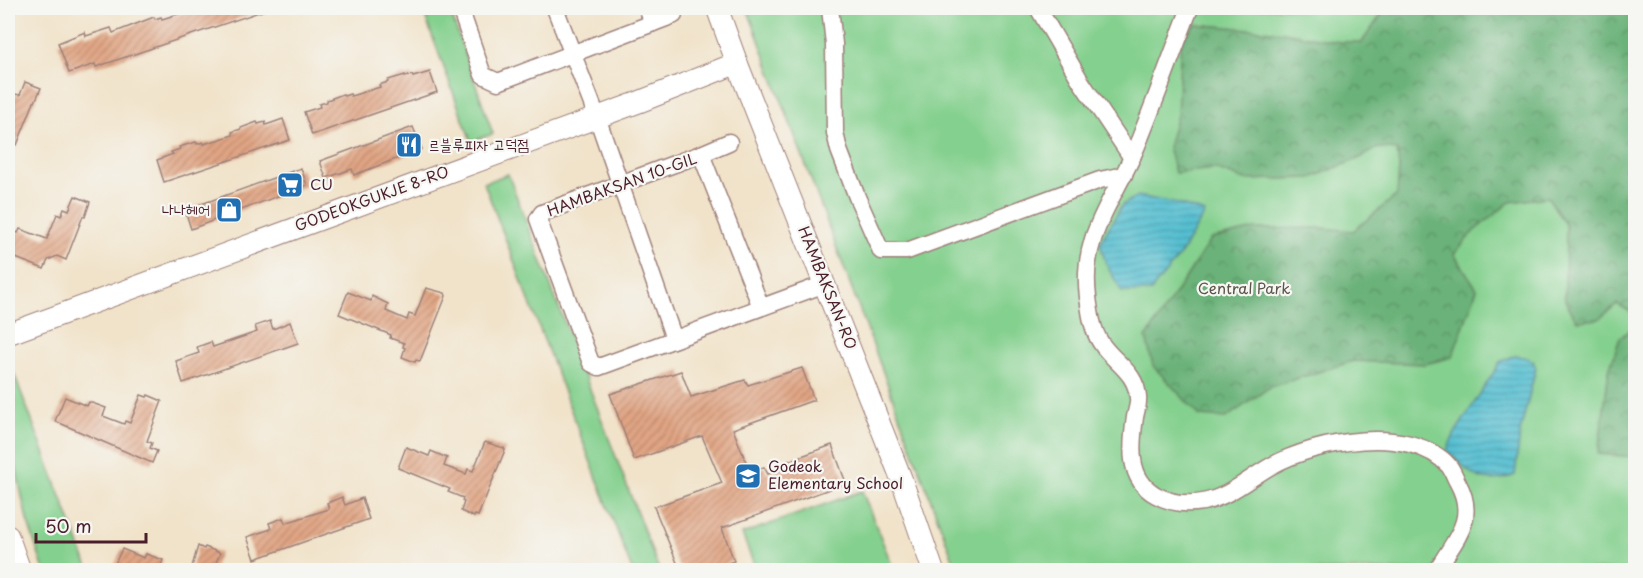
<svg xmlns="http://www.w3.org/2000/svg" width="1643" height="578" font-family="'Playpen Sans','Poor Story',sans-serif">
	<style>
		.green { fill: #84d08e; stroke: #67785c; stroke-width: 1.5 }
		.forest { fill: url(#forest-crowns); stroke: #5a6852; stroke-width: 1.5 }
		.water { fill: url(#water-rules); stroke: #506f7e; stroke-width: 1.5 }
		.building { fill: url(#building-hatch) }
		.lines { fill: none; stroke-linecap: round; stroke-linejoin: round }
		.minor-casing { stroke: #9e817a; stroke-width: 19 }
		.tertiary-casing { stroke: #9e817a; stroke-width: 23 }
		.minor { stroke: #fff; stroke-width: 16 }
		.tertiary { stroke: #fff; stroke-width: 21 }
		.labels { text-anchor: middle; stroke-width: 4.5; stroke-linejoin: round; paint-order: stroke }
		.poi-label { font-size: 15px; fill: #4a1f2b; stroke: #f6f6f2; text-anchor: start }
		.street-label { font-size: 15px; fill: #4a1f2b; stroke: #f6f6f2 }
		.park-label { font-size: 15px; fill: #5b5449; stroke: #f6f6f2 }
	</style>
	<defs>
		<pattern id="forest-crowns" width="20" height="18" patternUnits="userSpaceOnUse" patternTransform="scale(1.5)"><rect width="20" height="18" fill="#6bb279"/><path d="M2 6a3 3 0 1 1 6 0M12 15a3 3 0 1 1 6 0" fill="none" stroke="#5a9063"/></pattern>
		<pattern id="water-rules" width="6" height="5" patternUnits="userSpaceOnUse" patternTransform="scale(1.5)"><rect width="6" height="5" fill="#55bfd1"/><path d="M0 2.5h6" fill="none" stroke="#489baa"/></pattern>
		<pattern id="building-hatch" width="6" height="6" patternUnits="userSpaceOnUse" patternTransform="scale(1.5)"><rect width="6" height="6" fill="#e1a584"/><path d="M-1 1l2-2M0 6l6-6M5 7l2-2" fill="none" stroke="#b8866c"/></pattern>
	</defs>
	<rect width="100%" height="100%" fill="#f6f6f2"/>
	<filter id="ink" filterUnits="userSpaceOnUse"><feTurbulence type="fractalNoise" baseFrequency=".0167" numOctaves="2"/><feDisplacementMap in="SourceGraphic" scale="12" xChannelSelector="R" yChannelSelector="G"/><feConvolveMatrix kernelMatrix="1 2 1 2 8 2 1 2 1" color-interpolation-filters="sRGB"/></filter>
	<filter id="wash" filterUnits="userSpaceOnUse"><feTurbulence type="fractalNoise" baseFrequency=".008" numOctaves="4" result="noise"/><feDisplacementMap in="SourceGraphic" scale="24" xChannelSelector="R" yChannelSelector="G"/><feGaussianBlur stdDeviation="1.35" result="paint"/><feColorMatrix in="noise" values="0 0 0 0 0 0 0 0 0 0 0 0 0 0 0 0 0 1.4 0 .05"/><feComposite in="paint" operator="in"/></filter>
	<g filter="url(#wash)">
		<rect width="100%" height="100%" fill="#f1e3ca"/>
		<!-- green -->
		<g class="green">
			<polygon points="422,8 449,8 493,134 471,141"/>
			<polygon points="747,8 1635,8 1635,570 957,570"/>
			<polygon points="508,174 659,570 632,570 484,183"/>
			<polygon points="8,358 89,570 44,570 27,520 16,468 8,443"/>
			<polygon points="862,491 894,570 756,570 742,534"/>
		</g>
		<!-- forest -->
		<polygon class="forest" points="1386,8 1635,8 1635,457 1598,454 1609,370 1620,338 1635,325 1631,312 1617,304 1599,319 1577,321 1565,300 1566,226 1548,197 1510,202 1474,231 1454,254 1477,289 1452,357 1425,364 1353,361 1270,387 1226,418 1200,416 1153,366 1146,338 1211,239 1255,229 1322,228 1353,231 1397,195 1399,167 1397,150 1378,148 1360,158 1311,178 1245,180 1215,169 1175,173 1168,147 1177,115 1181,40 1195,24 1283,32 1340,42 1362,42"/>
		<!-- water -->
		<g class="water">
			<polygon points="1138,196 1178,204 1205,213 1180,255 1150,292 1122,292 1106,264 1100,243 1122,205"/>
			<path d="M1514,356L1525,357L1533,361L1536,368L1520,432L1515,475C1481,488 1470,474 1447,450L1455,433L1501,361Z"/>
		</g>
		<g id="blocks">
			<!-- building -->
			<g class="building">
				<polygon points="190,8 265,8 265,10 96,67 95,64 69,73 58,43 85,32 86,36 111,28 113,33 154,17 155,19 161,17 162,19 191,10"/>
				<polygon points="430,72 437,92 312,135 304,112 320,107 319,104 327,102 327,100 343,94 344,96 350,94 351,96 380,87 379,85 388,82 388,80 405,75 405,77 412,75 413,77"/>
				<polygon points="25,82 41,88 35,102 34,102 17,145 8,142 8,100 12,101 15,94 20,95"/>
				<polygon points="283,119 290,140 164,182 157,160 173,154 171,152 180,149 179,147 196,142 197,144 203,142 204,144 233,135 232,132 241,129 241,128 257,122 258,124 265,122 266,125"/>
				<polygon points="413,127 422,149 354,175 352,169 326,178 320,161"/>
				<polygon points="301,168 307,185 191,229 185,210"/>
				<polygon points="75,196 90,202 85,217 83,216 66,260 57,256 48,260 44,269 8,255 8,237 10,229 18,233 20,229 47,239 57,214 61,216 64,208 69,210"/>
				<polygon points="426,288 445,293 446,296 420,361 416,360 415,362 402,357 405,348 403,347 404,343 390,338 391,335 339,314 348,292 371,301 372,296 388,304 386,311 407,320 409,314 415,316"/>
				<polygon points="270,321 273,329 290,322 298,343 183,383 176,361 199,353 197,347 211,342 213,347 257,332 255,326"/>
				<polygon points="802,368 814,400 733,429 750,472 764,467 768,474 791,467 788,461 832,445 846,483 722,528 734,561 708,570 680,570 654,507 722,483 702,436 634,460 610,394 681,371 691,397 745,380 748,385"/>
				<polygon points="141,395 147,397 148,395 162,401 147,441 152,443 150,448 157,451 152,463 55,421 65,397 87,406 89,402 106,408 103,416 124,424 125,421 130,423"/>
				<polygon points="485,442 504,448 505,450 478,516 475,515 474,517 461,511 464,502 462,501 463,498 448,492 450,489 398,468 406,447 429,456 431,451 447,458 444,466 466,474 468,469 473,471"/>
				<polygon points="342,497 345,505 362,498 369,519 255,559 247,537 271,529 269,523 283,518 285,523 329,509 327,503"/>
				<polygon points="198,546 204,549 205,547 220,553 213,570 191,570"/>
				<polygon points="122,549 144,558 146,554 163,560 161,565 174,570 112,570"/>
			</g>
		</g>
	</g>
	<g filter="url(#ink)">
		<use href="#blocks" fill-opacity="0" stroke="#9e817a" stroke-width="1.5"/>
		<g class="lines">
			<defs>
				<g id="minor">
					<polyline points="460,8 483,75 498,82 653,23 647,8"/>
					<polyline points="555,8 597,117 674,339"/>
					<polyline points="830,8 834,44 835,133 839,150 857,197 881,251 907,251 1100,180 1124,175"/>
					<polyline points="1038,8 1080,80 1132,158"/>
					<path d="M1190,8C1172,54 1155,102 1136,148C1114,201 1080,235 1088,297C1090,312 1092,330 1101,343C1113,362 1137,372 1138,398C1139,404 1136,411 1135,417C1131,445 1127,479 1156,495C1170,503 1186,505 1203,502C1229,497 1248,479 1271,466C1316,441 1410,423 1449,466C1453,471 1455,478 1458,483C1478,520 1454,540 1437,570"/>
					<polyline points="653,23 674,15"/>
					<polyline points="701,154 729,142"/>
					<polyline points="761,307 701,154 542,213 538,219 591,363 599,367 825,284"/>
				</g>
				<g id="tertiary">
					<polyline points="717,8 737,63 901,478 933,570"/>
					<polyline points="8,334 639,102 737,63"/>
					<polyline points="8,536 20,570"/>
				</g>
			</defs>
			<!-- minor casing -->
			<use href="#minor" class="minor-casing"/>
			<!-- tertiary casing -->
			<use href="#tertiary" class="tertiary-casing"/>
			<!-- minor -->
			<use href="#minor" class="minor"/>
			<!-- tertiary -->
			<use href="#tertiary" class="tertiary"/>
		</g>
	</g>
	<!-- icons -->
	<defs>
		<symbol id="restaurant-square" viewBox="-11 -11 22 22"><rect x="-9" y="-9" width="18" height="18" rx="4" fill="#1f6fb2" stroke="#f6f6f2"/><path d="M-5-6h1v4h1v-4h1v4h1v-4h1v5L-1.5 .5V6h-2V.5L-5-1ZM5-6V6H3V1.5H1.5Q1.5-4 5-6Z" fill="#fff"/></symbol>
		<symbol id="supermarket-square" viewBox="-11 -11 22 22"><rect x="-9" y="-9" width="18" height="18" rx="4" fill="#1f6fb2" stroke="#f6f6f2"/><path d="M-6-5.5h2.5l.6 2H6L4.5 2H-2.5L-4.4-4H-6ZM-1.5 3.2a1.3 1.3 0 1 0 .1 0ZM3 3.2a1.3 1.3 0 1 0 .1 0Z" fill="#fff"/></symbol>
		<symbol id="shop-square" viewBox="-11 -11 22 22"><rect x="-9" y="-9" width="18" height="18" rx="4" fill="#1f6fb2" stroke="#f6f6f2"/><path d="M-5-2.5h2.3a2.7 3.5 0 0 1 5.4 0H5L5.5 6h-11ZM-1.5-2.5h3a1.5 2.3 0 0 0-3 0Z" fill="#fff"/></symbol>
		<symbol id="school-square" viewBox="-11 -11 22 22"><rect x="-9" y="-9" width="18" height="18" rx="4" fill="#1f6fb2" stroke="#f6f6f2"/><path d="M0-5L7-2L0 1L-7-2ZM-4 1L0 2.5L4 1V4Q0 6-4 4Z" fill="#fff"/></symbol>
	</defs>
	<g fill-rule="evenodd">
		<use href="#restaurant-square" x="394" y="130" width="30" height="30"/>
		<use href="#supermarket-square" x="275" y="170" width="30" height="30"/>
		<use href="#shop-square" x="214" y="195" width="30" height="30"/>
		<use href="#school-square" x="733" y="461" width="30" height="30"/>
	</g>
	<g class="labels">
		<!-- poi labels -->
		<g class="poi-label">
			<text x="428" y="150">르블루피자 고덕점</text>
			<text x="310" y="190">CU</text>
			<text x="210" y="215" text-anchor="end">나나헤어</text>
			<text x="768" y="472">Godeok<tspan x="768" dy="17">Elementary School</tspan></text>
		</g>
		<!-- street labels -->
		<g class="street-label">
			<text transform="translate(622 185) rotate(-20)" y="5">HAMBAKSAN 10-GIL</text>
			<text transform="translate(372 199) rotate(-20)" y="5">GODEOKGUKJE 8-RO</text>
			<text transform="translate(827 288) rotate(68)" y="5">HAMBAKSAN-RO</text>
		</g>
		<!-- park labels -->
		<g class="park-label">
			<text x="1244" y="294">Central Park</text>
		</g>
	</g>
	<!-- margin -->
	<rect width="1643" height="578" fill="none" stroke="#f6f6f2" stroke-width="30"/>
	<!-- scale -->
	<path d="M36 533v9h110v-9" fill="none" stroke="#4a1f2b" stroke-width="3"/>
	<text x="45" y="533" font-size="18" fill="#4a1f2b" stroke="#f6f6f2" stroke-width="4.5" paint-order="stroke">50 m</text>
</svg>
